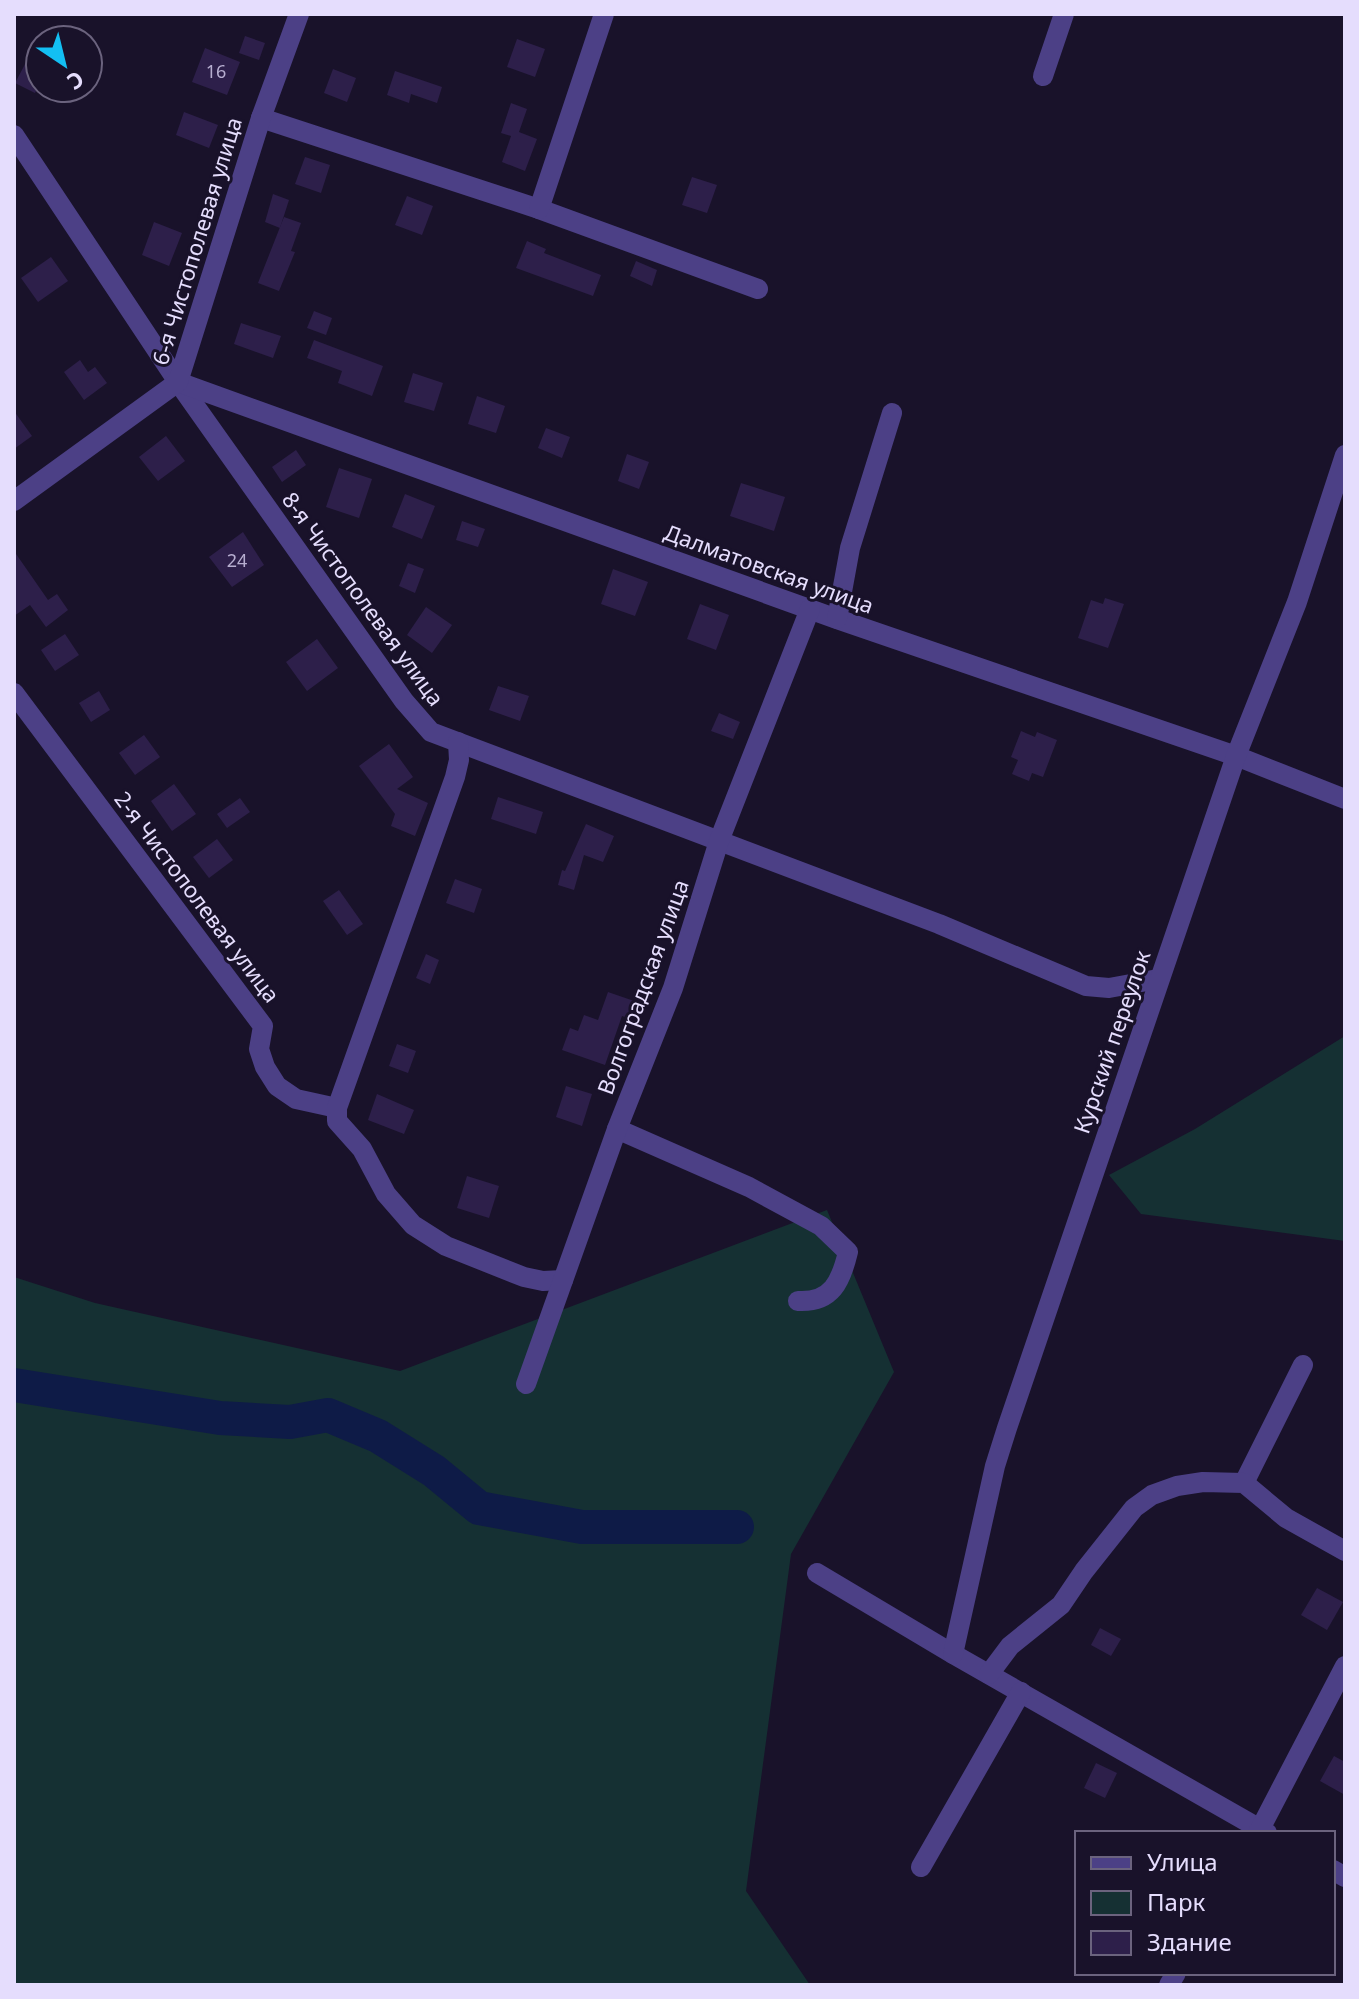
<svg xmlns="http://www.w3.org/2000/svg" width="1359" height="1999" font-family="'Noto Sans',sans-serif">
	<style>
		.green { fill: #153033 }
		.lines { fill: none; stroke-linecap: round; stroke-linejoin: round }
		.river { stroke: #0e1b47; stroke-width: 34 }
		.building { fill: #2d1f4a }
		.minor { stroke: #4c4086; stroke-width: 20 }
		.labels { text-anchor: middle; stroke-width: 6; stroke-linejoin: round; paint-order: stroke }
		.number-label { font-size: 18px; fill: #b7aed0 }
		.street-label { font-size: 22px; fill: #e5ddfd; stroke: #19122a }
	</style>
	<rect width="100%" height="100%" fill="#19122a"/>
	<!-- green -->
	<g class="green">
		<polygon points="1345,1036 1345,1241 1141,1214 1109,1175 1195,1129"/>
		<polygon points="827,1210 894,1372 791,1554 746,1891 810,1985 14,1985 14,1277 95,1303 400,1371"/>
	</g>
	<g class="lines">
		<!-- river -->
		<polyline class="river" points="14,1385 220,1418 290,1422 328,1415 378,1436 434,1471 479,1508 582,1527 737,1527"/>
	</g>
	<!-- building -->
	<g class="building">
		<polygon points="40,36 40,83 35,93 15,83"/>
		<polygon points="245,36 265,43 259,60 239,53"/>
		<polygon points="517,39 545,49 535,77 507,67"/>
		<polygon points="205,48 240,62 227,95 192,82"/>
		<polygon points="333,69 356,78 347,102 324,93"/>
		<polygon points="395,71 442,87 437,103 411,94 409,103 387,95"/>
		<polygon points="511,103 527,109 519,132 537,139 525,171 502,162 511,136 501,133"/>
		<polygon points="184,112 218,125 209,148 176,135"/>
		<polygon points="305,157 330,165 321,193 295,184"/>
		<polygon points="692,177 717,185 707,213 682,205"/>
		<polygon points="273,194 289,200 280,228 265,222"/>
		<polygon points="407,196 433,206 422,235 395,225"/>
		<polygon points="284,217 301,223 291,251 295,252 279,291 258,283"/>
		<polygon points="154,222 182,233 169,266 142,255"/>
		<polygon points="527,241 546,249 544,253 601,275 593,296 516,268"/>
		<polygon points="51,257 68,281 38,302 21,278"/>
		<polygon points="636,261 657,270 652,286 630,276"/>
		<polygon points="314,311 332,318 326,335 307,328"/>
		<polygon points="241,323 281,336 273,358 234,344"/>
		<polygon points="314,340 383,366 372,396 338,383 342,371 307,358"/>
		<polygon points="80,360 88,372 95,367 107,383 84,400 64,372"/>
		<polygon points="413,373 443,383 434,411 404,402"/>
		<polygon points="477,396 505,406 496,433 468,424"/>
		<polygon points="14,411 32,436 14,449"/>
		<polygon points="546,428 570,437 562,458 538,448"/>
		<polygon points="166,436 185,461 158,481 139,457"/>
		<polygon points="296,450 306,465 282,482 272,467"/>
		<polygon points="627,454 649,462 639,489 618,481"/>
		<polygon points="339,468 372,479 359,518 326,507"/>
		<polygon points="741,483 785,497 774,531 730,516"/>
		<polygon points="405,494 435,506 422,539 392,527"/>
		<polygon points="462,521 485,529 478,547 456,540"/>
		<polygon points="243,532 264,565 232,587 209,557"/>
		<polygon points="14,551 48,600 57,594 68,610 46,627 30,605 14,616"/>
		<polygon points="408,563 424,569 415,593 399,586"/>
		<polygon points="613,569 648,582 635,616 601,604"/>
		<polygon points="1105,598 1124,604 1108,648 1078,638 1091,600 1103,604"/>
		<polygon points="700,604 729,615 716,650 687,639"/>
		<polygon points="426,607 452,625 432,653 407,635"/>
		<polygon points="65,634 79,655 55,671 41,650"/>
		<polygon points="317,639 338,668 307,691 286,662"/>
		<polygon points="498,686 529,696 520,721 489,710"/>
		<polygon points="99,691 110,710 91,722 79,703"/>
		<polygon points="719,713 740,722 733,739 711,731"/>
		<polygon points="1021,731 1035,737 1037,732 1057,740 1043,777 1032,773 1029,781 1012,774 1018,760 1011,757"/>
		<polygon points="144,735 160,757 135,775 119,753"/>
		<polygon points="389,744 413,777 397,789 428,803 415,836 391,826 395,814 359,766"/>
		<polygon points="174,784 196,814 172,831 151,801"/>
		<polygon points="498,797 543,812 536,834 491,819"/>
		<polygon points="240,798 250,812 227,828 217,814"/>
		<polygon points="586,824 614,836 603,862 584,855 574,890 558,885 562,870 565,871"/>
		<polygon points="217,839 233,860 209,878 193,857"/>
		<polygon points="455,879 482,889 474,913 446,903"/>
		<polygon points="339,890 363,924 347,935 323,901"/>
		<polygon points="426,954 439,960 430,984 416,978"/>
		<polygon points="608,992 637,1002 631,1019 622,1016 605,1065 562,1050 570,1028 578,1031 584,1015 598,1020"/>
		<polygon points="397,1044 416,1051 408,1073 389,1066"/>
		<polygon points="566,1086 592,1094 582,1126 556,1117"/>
		<polygon points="377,1094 414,1110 404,1134 368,1120"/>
		<polygon points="467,1176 499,1186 489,1218 457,1208"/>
		<polygon points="1317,1588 1343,1602 1327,1630 1301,1615"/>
		<polygon points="1100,1628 1121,1639 1111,1656 1091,1645"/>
		<polygon points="1334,1756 1345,1762 1345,1795 1320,1781"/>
		<polygon points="1096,1763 1117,1773 1105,1798 1084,1788"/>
	</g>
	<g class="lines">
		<!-- minor -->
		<g class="minor">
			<polyline points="1043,76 1064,14"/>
			<polyline points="261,118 539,209 758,289"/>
			<polyline points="14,135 178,382 404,701 431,732 939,924 1086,986 1109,988 1158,979"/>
			<polyline points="539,209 604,14"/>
			<polyline points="178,382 837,619 1236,756 1345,799"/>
			<polyline points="14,501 178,382 261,118 299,14"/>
			<polyline points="837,619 850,548 892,413"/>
			<polyline points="14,693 263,1026 259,1049 265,1067 277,1086 296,1099 337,1108"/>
			<polyline points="458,742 459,760 455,777 337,1108 337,1121 362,1149 386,1194 413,1225 446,1246 524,1277 543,1281 563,1280"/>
			<path d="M617,1129L749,1187L821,1226L848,1252C841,1281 832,1303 798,1301"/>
			<polyline points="526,1384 617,1129 673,988 719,841 810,609"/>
			<polyline points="1244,1483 1303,1365"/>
			<polyline points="817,1573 953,1654 1267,1833"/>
			<polyline points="953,1654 995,1466 1007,1428 1236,756 1297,602 1345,455"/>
			<polyline points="989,1674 1010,1646 1061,1605 1084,1571 1134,1508 1152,1495 1177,1486 1203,1482 1244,1483 1286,1518 1345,1551"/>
			<polyline points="1258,1833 1345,1666"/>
			<polyline points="921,1867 1021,1692"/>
			<polyline points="1333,1870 1345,1877"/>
			<polyline points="1169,1985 1176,1973"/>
		</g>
	</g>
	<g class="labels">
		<!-- number labels -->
		<g class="number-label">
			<text x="216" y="78">16</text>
			<text x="237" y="567">24</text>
		</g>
		<!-- street labels -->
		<g class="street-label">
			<text transform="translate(197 241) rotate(-73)" y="8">6-я Чистополевая улица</text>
			<text transform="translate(769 569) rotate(20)" y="8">Далматовская улица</text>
			<text transform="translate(363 599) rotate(54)" y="8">8-я Чистополевая улица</text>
			<text transform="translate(197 897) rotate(53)" y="8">2-я Чистополевая улица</text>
			<text transform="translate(643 987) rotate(-70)" y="8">Волгоградская улица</text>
			<text transform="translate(1112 1042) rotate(-71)" y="8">Курский переулок</text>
		</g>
	</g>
	<!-- border -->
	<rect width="1359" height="1999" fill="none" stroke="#e5ddfd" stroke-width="32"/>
	<!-- legend -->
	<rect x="1075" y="1831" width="260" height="144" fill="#19122a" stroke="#6b637e" stroke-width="2"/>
	<rect x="1091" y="1857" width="40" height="12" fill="#4c4086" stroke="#6b637e" stroke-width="2"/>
	<text x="1147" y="1871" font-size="24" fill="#e5ddfd">Улица</text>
	<rect x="1091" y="1891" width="40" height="24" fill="#153033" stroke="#6b637e" stroke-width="2"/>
	<text x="1147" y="1911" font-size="24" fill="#e5ddfd">Парк</text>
	<rect x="1091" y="1931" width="40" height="24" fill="#2d1f4a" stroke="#6b637e" stroke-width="2"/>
	<text x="1147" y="1951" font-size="24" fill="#e5ddfd">Здание</text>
	<!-- north arrow -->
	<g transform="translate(64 64) rotate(145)"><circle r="38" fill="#19122a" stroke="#6b637e" stroke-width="2"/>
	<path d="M0-6L14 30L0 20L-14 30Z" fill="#13bff3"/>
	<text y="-12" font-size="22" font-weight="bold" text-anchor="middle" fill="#e5ddfd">С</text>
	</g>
</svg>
